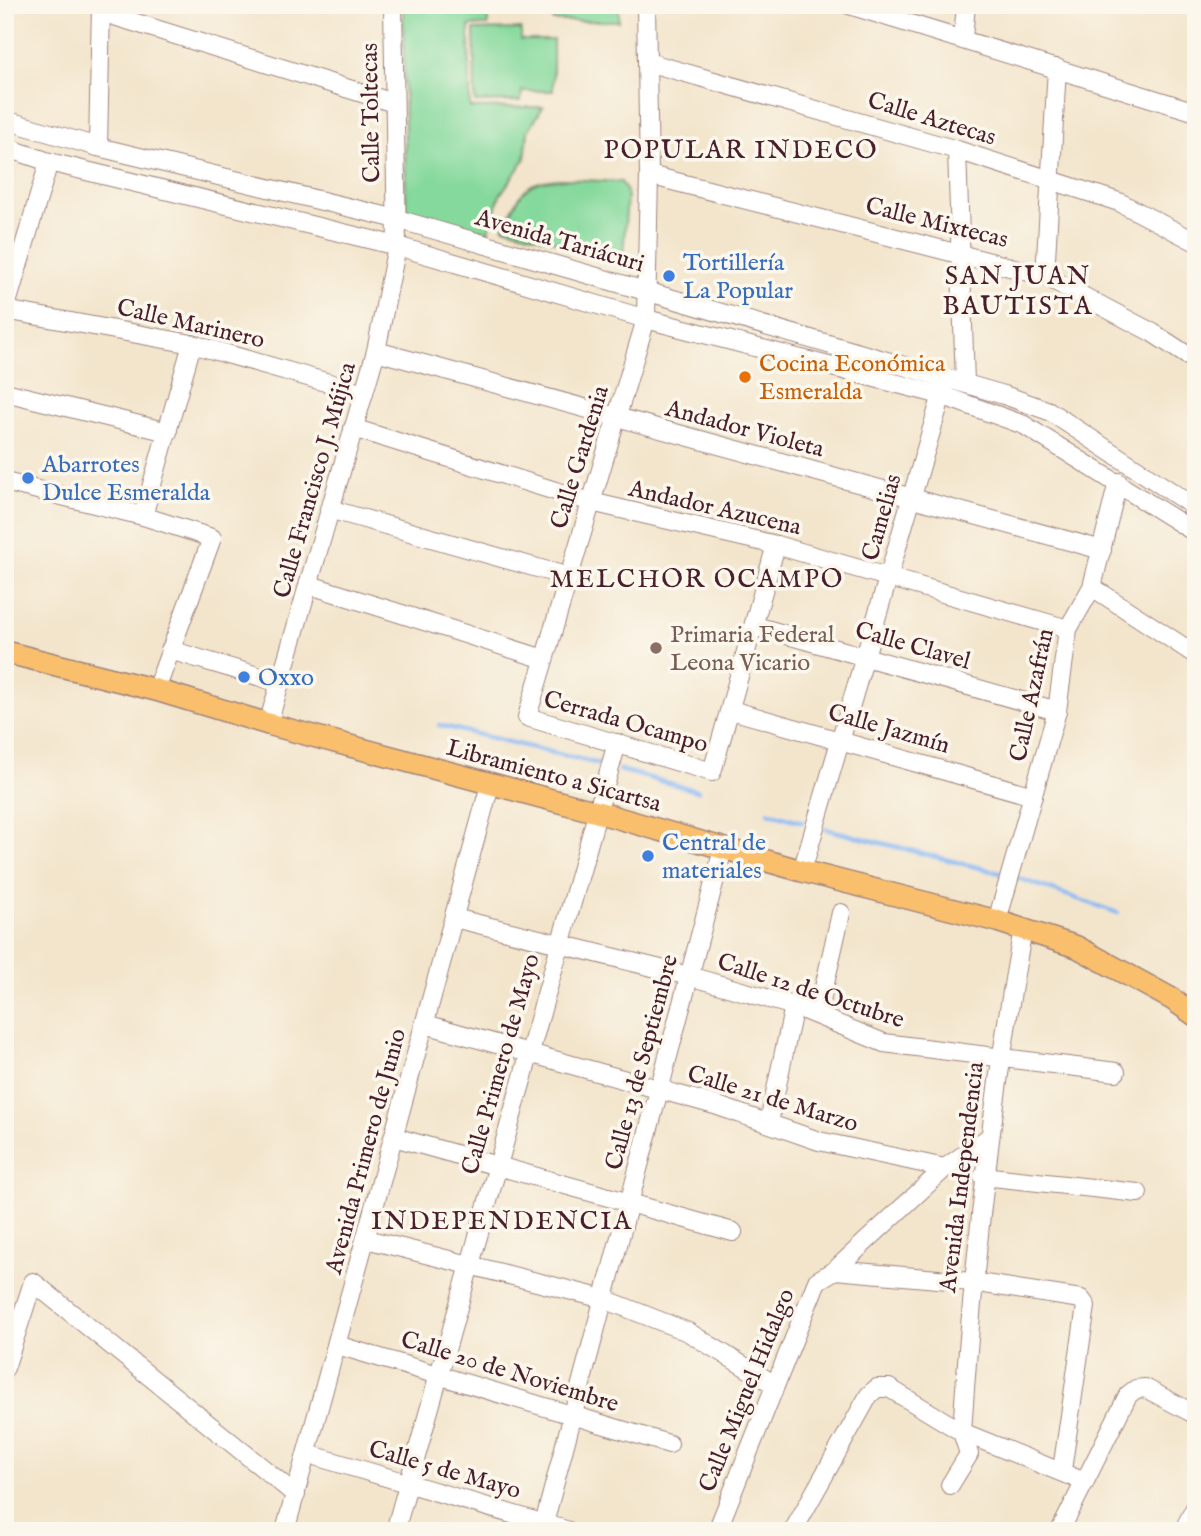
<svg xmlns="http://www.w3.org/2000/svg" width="1201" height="1536" font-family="'IM FELL English',serif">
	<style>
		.green { fill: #85d99c; stroke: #687c64; stroke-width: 2 }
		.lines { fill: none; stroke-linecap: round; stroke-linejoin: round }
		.stream { stroke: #89b9f5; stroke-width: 4.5 }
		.minor-casing { stroke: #9e827c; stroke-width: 20 }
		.major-casing { stroke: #9e827c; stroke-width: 24 }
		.minor { stroke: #fff; stroke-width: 18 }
		.major { stroke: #f9bf6d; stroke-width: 21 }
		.shop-dot { fill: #3f7fe0; stroke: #fbf7ec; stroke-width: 2.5 }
		.food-dot { fill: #e8710a; stroke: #fbf7ec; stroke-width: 2.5 }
		.education-dot { fill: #8d6e63; stroke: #fbf7ec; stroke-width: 2.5 }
		.labels { text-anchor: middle; stroke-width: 7; stroke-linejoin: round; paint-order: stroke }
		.street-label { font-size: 24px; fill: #4a1f2b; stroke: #fbf7ec }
		.shop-label { font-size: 24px; fill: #366cbe; stroke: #fbf7ec; text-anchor: start }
		.food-label { font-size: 24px; fill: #c56008; stroke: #fbf7ec; text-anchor: start }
		.education-label { font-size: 24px; fill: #785e54; stroke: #fbf7ec; text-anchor: start }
		.neighbourhood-label { font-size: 26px; letter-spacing: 2px; fill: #4a1f2b; stroke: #fbf7ec }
	</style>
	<rect width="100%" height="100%" fill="#fbf7ec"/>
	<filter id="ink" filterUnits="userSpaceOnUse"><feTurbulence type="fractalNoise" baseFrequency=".0143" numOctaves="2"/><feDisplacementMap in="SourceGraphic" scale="14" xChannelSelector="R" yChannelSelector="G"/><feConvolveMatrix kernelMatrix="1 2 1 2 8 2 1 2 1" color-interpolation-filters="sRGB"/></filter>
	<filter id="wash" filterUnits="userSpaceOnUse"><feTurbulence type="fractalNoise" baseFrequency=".00686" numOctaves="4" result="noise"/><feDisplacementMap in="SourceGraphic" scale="28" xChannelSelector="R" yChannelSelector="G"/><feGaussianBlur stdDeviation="1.57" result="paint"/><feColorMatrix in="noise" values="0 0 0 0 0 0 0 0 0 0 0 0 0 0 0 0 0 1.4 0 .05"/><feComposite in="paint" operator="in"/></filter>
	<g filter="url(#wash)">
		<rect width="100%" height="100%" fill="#f3e5cc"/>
		<!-- green -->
		<g class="green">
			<polygon points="403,5 487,5 488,25 469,26 470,108 543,107 528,131 525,159 500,195 488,232 406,210"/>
			<rect x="553" y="5" width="66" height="16"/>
			<polygon points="521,29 521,40 553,40 553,91 522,91 521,101 475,102 474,30"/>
			<path d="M564,179L621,182L627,192L623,259L503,227C523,193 520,180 564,179Z"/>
		</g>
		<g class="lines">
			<!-- stream -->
			<g class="stream">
				<polyline points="439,725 599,764"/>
				<polyline points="620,770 698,791"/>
				<polyline points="769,812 802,822"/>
				<polyline points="826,829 1000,873"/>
				<polyline points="1018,878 1118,913"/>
			</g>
		</g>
	</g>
	<g filter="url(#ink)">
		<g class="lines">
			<defs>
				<g id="minor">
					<polyline points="646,5 649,175 646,319 527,717 712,772 776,545"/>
					<polyline points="849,5 1196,112"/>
					<polyline points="101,12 394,103"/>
					<polyline points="963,38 966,5"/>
					<polyline points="647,62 957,150 1119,202 1196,242"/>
					<polyline points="5,120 98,147 397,219 1004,395 1049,411 1196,508"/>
					<polyline points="5,147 49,162 397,246 646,319 941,395 1024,425 1196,533"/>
					<polyline points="98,147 101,5"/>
					<polyline points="957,150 965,383"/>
					<polyline points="49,162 5,310 192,344 364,393"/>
					<polyline points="649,175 1045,276 1153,333 1196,361"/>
					<polyline points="1045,276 1057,68"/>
					<polyline points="376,351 1102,550"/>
					<polyline points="5,392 168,432"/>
					<polyline points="353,428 591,502 776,545 1068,629"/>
					<polyline points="5,482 143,516 212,538 156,690"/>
					<polyline points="329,509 569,577"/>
					<polyline points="143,516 192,344"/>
					<polyline points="310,585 544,659"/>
					<polyline points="1092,587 1196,655"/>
					<polyline points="755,626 1057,711"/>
					<polyline points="170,650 281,683"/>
					<polyline points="731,710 1033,796"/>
					<polyline points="268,724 376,351 397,246 393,5"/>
					<polyline points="802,871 945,384"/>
					<polyline points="454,918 689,976 794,1006 884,1043 1116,1072"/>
					<polyline points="997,921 1057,711 1068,629 1092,587 1118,482"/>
					<polyline points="818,1014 841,913"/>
					<polyline points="425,1024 715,1105 819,1141 945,1168"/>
					<polyline points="769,1122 794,1006"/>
					<polyline points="394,1137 733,1232"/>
					<polyline points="983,1176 1138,1193"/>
					<polyline points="366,1239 604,1299 688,1332 775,1385"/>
					<polyline points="835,1270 972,1282 1081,1299 1086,1306 1062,1470"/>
					<polyline points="337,1345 669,1444"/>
					<polyline points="5,1368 33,1282 296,1495"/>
					<polyline points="308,1454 569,1531"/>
					<path d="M950,1485L969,1454L962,1432C973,1262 992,1096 1023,929"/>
					<polyline points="285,1531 490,785"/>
					<polyline points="395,1531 617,743"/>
					<polyline points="542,1531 723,849"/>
					<polyline points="717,1531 817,1281 835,1270 945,1168 988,1138"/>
					<polyline points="793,1531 869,1395 877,1388 889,1388 962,1432 1085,1482"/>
					<polyline points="1060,1531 1128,1395 1136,1389 1145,1388 1196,1415"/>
					<polyline points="1183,1531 1196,1506"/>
				</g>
				<polyline id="major" points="5,652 156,690 268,724 597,812 802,871 997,921 1077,947 1172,999 1196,1016"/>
			</defs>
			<!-- minor casing -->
			<use href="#minor" class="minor-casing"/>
			<!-- major casing -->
			<use href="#major" class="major-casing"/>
			<!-- minor -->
			<use href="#minor" class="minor"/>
			<!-- major -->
			<use href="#major" class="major"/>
		</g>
	</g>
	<!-- markers -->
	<g class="shop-dot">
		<circle cx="669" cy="276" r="7"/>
		<circle cx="28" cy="478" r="7"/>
		<circle cx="244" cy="677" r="7"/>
		<circle cx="648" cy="856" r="7"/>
	</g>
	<circle class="food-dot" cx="745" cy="377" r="7"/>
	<circle class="education-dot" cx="656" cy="648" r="7"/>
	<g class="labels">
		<!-- street labels -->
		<g class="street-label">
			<text transform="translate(370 113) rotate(-91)" y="8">Calle Toltecas</text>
			<text transform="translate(932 118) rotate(17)" y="8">Calle Aztecas</text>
			<text transform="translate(937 222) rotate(14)" y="8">Calle Mixtecas</text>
			<text transform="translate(560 240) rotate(16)" y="8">Avenida Tariácuri</text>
			<text transform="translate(191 323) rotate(13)" y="8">Calle Marinero</text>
			<text transform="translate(745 428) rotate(15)" y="8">Andador Violeta</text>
			<text transform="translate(579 457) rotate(-73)" y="8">Calle Gardenia</text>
			<text transform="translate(314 480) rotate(-74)" y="8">Calle Francisco J. Mújica</text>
			<text transform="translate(715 507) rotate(13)" y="8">Andador Azucena</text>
			<text transform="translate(881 517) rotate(-74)" y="8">Camelias</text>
			<text transform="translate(913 645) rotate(16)" y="8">Calle Clavel</text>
			<text transform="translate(1031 695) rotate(-78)" y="8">Calle Azafrán</text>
			<text transform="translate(626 721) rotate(16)" y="8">Cerrada Ocampo</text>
			<text transform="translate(889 728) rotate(16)" y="8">Calle Jazmín</text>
			<text transform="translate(554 775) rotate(15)" y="8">Libramiento a Sicartsa</text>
			<text transform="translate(811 990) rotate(18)" y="8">Calle 12 de Octubre</text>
			<text transform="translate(641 1062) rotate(-75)" y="8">Calle 13 de Septiembre</text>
			<text transform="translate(500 1064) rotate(-74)" y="8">Calle Primero de Mayo</text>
			<text transform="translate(773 1098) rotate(17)" y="8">Calle 21 de Marzo</text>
			<text transform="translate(365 1151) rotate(-75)" y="8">Avenida Primero de Junio</text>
			<text transform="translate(961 1177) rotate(-83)" y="8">Avenida Independencia</text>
			<text transform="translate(510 1371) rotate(17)" y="8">Calle 20 de Noviembre</text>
			<text transform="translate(746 1390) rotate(-68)" y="8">Calle Miguel Hidalgo</text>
			<text transform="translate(445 1469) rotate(16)" y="8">Calle 5 de Mayo</text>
		</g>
		<!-- shop labels -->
		<g class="shop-label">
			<text x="683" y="270">Tortillería<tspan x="683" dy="28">La Popular</tspan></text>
			<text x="42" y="472">Abarrotes<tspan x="42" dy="28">Dulce Esmeralda</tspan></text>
			<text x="258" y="685">Oxxo</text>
			<text x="662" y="850">Central de<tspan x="662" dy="28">materiales</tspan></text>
		</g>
		<!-- food labels -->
		<g class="food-label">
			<text x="759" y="371">Cocina Económica<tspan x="759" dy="28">Esmeralda</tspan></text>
		</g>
		<!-- education labels -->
		<g class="education-label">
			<text x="670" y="642">Primaria Federal<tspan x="670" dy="28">Leona Vicario</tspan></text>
		</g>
		<!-- neighbourhood labels -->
		<g class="neighbourhood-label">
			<text x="741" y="158">POPULAR INDECO</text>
			<text x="1018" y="284">SAN JUAN<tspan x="1018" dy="30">BAUTISTA</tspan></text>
			<text x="697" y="587">MELCHOR OCAMPO</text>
			<text x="502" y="1229">INDEPENDENCIA</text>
		</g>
	</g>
	<!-- margin -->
	<rect width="1201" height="1536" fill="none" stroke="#fbf7ec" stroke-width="28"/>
</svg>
